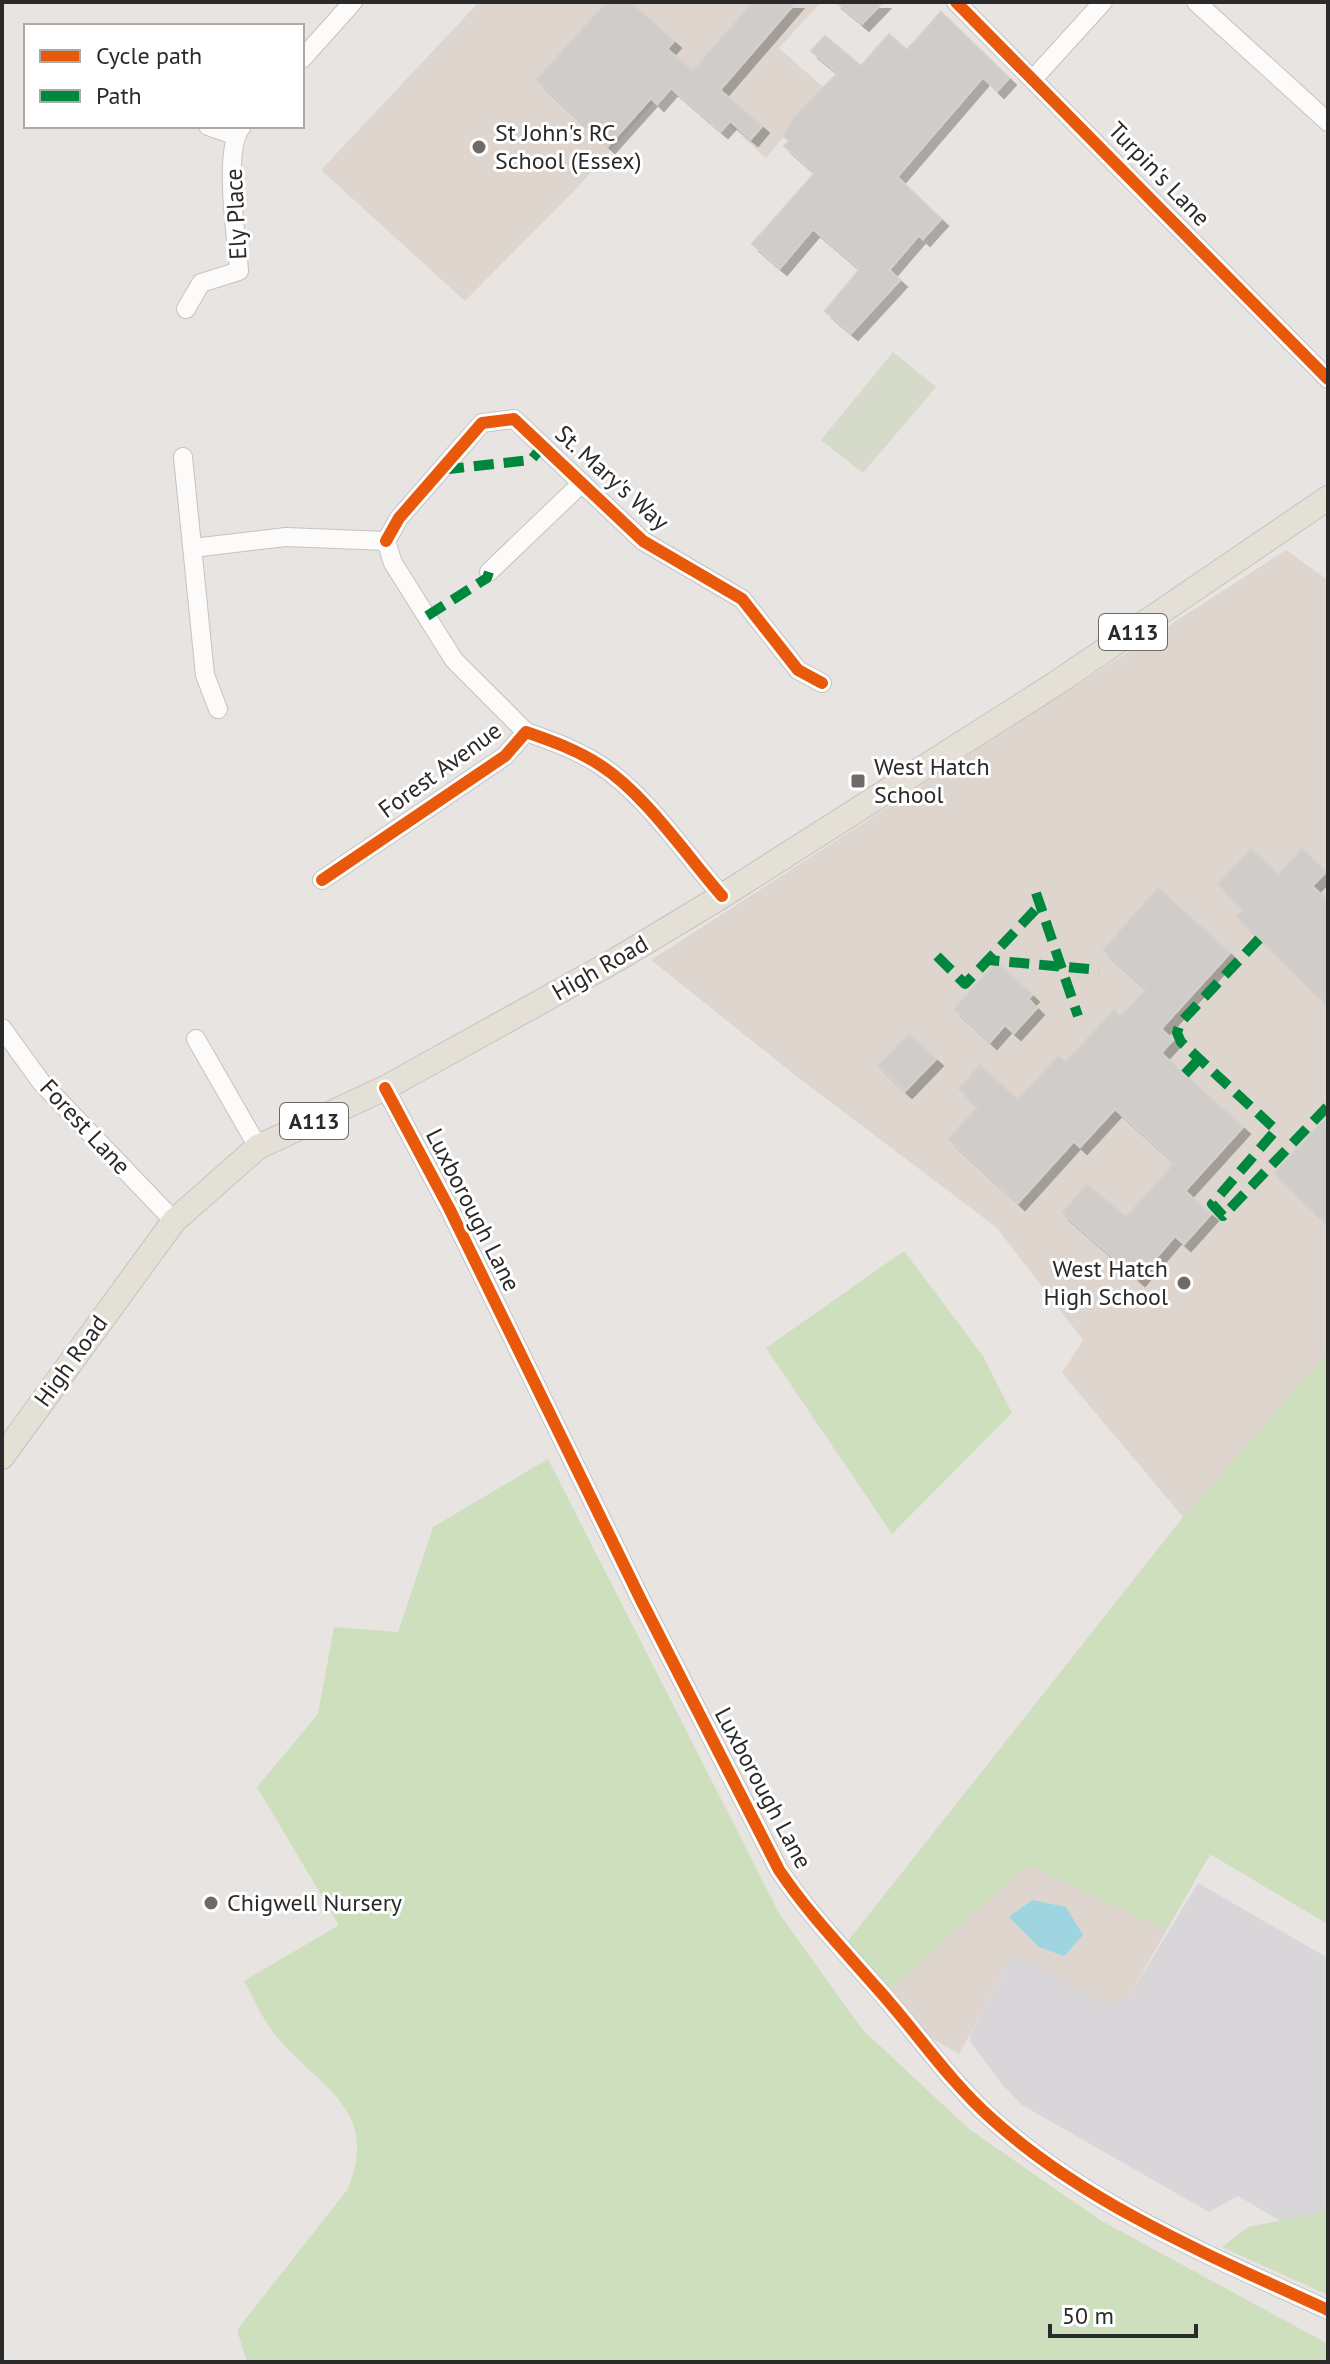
<svg xmlns="http://www.w3.org/2000/svg" width="1330" height="2364" font-family="'PT Sans',sans-serif">
	<style>
		.industrial { fill: #d8d6d8 }
		.education { fill: #ded6ce }
		.green { fill: #cedfbe }
		.cemetery { fill: #d6daca }
		.water { fill: #9ed5e0 }
		.building { fill: #cfccca; stroke: #d3d0cd; stroke-width: 2; filter: url(#shadow) }
		.lines { fill: none; stroke-linecap: round; stroke-linejoin: round }
		.minor-casing { stroke: #c4c3c3; stroke-width: 20 }
		.major-casing { stroke: #c4c3c2; stroke-width: 26 }
		.minor { stroke: #fcfbfa; stroke-width: 18 }
		.major { stroke: #e5e0d6; stroke-width: 24 }
		.quiet { stroke: #00873e; stroke-width: 10; stroke-dasharray: 20 10; stroke-linecap: butt }
		.cycleway-casing { stroke: #fff; stroke-width: 17 }
		.cycleway { stroke: #e8590c; stroke-width: 12 }
		.poi-dot { fill: #6c6b6a; stroke: #fff; stroke-width: 3 }
		.labels { text-anchor: middle; stroke-width: 6; stroke-linejoin: round; paint-order: stroke }
		.shield { fill: #fff; stroke: #6a6a6a; stroke-width: 2 }
		.shield-label { font-size: 22px; font-weight: bold; fill: #2a2a2a }
		.poi-label { font-size: 24px; fill: #2a2a2a; stroke: #fff; text-anchor: start }
		.street-label { font-size: 24px; fill: #2a2a2a; stroke: #fff }
	</style>
	<defs>
		<filter id="shadow"><feDropShadow dx="7" dy="7" stdDeviation="0" flood-color="#0004"/></filter>
	</defs>
	<rect width="100%" height="100%" fill="#e8e4e1"/>
	<!-- industrial -->
	<polygon class="industrial" points="1198,1883 1328,1958 1328,2211 1282,2222 1238,2196 1209,2212 1022,2105 1000,2082 970,2041 971,2033 1012,1957 1021,1957 1128,1998"/>
	<!-- education -->
	<g class="education">
		<polygon points="479,2 821,2 779,48 824,88 766,158 677,77 576,189 465,301 321,170"/>
		<polygon points="1286,550 1328,580 1328,1924 1210,1854 1128,1998 1104,2004 1021,1957 1012,1957 959,2054 909,2025 848,1941 1183,1517 1062,1373 1083,1340 996,1227 796,1076 651,960"/>
	</g>
	<!-- green -->
	<g class="green">
		<polygon points="904,1251 983,1356 1012,1413 892,1534 766,1348"/>
		<polygon points="1328,1352 1328,1924 1210,1854 1166,1930 1027,1865 886,1993 848,1941 1184,1517"/>
		<path d="M548,1459L780,1915L863,2030L969,2129L1100,2220L1328,2344V2362H247L237,2330L347,2190C382,2109 319,2088 276,2036C263,2020 254,1999 244,1981L339,1925L257,1787L318,1714L334,1627L398,1632L433,1527Z"/>
		<polygon points="1328,2211 1328,2295 1222,2247 1248,2227"/>
	</g>
	<!-- cemetery -->
	<polygon class="cemetery" points="893,352 936,387 863,473 821,440"/>
	<!-- water -->
	<polygon class="water" points="1032,1900 1066,1907 1083,1935 1064,1956 1039,1947 1009,1917"/>
	<!-- building -->
	<g class="building">
		<polygon points="607,2 630,2 674,41 667,49 693,71 753,2 796,2 720,90 762,126 751,139 730,121 721,131 671,88 657,104 651,98 608,146 536,80"/>
		<polygon points="836,2 883,2 862,24"/>
		<polygon points="941,12 1009,78 997,91 983,77 897,177 941,219 923,239 919,235 889,270 900,280 851,333 825,311 860,269 813,229 780,268 752,244 815,173 784,146 789,141 784,136 795,116 838,73 811,51 825,36 861,66 889,34 907,50"/>
		<polygon points="1251,849 1278,875 1302,849 1326,872 1312,886 1328,901 1328,1005 1237,917 1244,909 1218,884"/>
		<polygon points="1158,888 1230,953 1161,1029 1173,1040 1161,1053 1243,1127 1185,1191 1211,1214 1184,1244 1175,1236 1138,1279 1062,1213 1087,1184 1126,1217 1175,1163 1115,1109 1080,1147 1074,1141 1018,1203 948,1139 978,1107 959,1089 980,1065 1018,1100 1058,1056 1066,1062 1114,1010 1121,1017 1146,989 1103,950"/>
		<polygon points="997,962 1032,995 1028,999 1037,1008 1014,1033 1005,1025 990,1042 954,1009"/>
		<polygon points="909,1034 936,1059 905,1091 878,1066"/>
		<polygon points="1328,1116 1328,1224 1274,1173"/>
	</g>
	<g class="lines">
		<defs>
			<g id="minor">
				<polyline points="956,2 1328,379"/>
				<polyline points="1196,2 1328,122"/>
				<polyline points="302,59 353,2"/>
				<polyline points="1034,78 1103,2"/>
				<polyline points="208,126 234,135"/>
				<path d="M186,309L201,283L239,271C237,239 222,149 242,126"/>
				<polyline points="183,457 205,675 218,709"/>
				<polyline points="386,541 399,518 482,423 514,419 643,541 742,599 798,670 822,683"/>
				<polyline points="386,541 393,563 454,660 526,732"/>
				<polyline points="193,548 286,537 386,541"/>
				<polyline points="489,572 582,483"/>
				<path d="M322,880L505,756L526,732C552,741 577,750 600,765C645,794 686,855 722,896"/>
				<polyline points="2,1028 41,1082 174,1221"/>
				<polyline points="196,1039 258,1147"/>
				<path d="M385,1088L449,1208L641,1600L779,1870C808,1913 842,1948 876,1987C915,2030 948,2080 992,2119C1087,2205 1213,2257 1328,2310"/>
			</g>
			<polyline id="major" points="2,1457 174,1221 258,1147 385,1088 616,960 722,896 1055,684 1328,498"/>
		</defs>
		<!-- minor casing -->
		<use href="#minor" class="minor-casing"/>
		<!-- major casing -->
		<use href="#major" class="major-casing"/>
		<!-- minor -->
		<use href="#minor" class="minor"/>
		<!-- major -->
		<use href="#major" class="major"/>
		<!-- quiet -->
		<g class="quiet">
			<polyline points="445,466 449,469 531,460 543,446"/>
			<polyline points="427,616 487,578 489,572"/>
			<polyline points="1036,893 1078,1016"/>
			<polyline points="1035,910 988,960 1099,970"/>
			<polyline points="1259,939 1180,1023 1177,1033 1181,1042 1276,1130 1212,1204 1223,1216 1328,1106"/>
			<polyline points="937,956 965,984 988,960"/>
			<polyline points="1185,1074 1199,1059"/>
		</g>
		<defs>
			<g id="cycleway">
				<polyline points="956,2 1328,379"/>
				<polyline points="386,541 399,518 482,423 514,419 643,541 742,599 798,670 822,683"/>
				<path d="M322,880L505,756L526,732C552,741 577,750 600,765C645,794 686,855 722,896"/>
				<path d="M385,1088L449,1208L641,1600L779,1870C808,1913 842,1948 876,1987C915,2030 948,2080 992,2119C1087,2205 1213,2257 1328,2310"/>
			</g>
		</defs>
		<!-- cycleway casing -->
		<use href="#cycleway" class="cycleway-casing"/>
		<!-- cycleway -->
		<use href="#cycleway" class="cycleway"/>
	</g>
	<!-- markers -->
	<g class="poi-dot">
		<circle cx="479" cy="147" r="8"/>
		<rect x="850" y="773" width="16" height="16" rx="4"/>
		<circle cx="1184" cy="1283" r="8"/>
		<circle cx="211" cy="1903" r="8"/>
	</g>
	<g class="labels">
		<!-- shield labels -->
		<g class="shield">
			<rect x="1099" y="614" width="68" height="36" rx="6"/>
			<rect x="280" y="1103" width="68" height="36" rx="6"/>
		</g>
		<g class="shield-label">
			<text x="1133" y="640">A113</text>
			<text x="314" y="1129">A113</text>
		</g>
		<!-- poi labels -->
		<g class="poi-label">
			<text x="495" y="141">St John's RC<tspan x="495" dy="28">School (Essex)</tspan></text>
			<text x="874" y="775">West Hatch<tspan x="874" dy="28">School</tspan></text>
			<text x="1168" y="1277" text-anchor="end">West Hatch<tspan x="1168" dy="28">High School</tspan></text>
			<text x="227" y="1911">Chigwell Nursery</text>
		</g>
		<!-- street labels -->
		<g class="street-label">
			<text transform="translate(1159 174) rotate(46)" y="8">Turpin's Lane</text>
			<text transform="translate(236 214) rotate(-93)" y="8">Ely Place</text>
			<text transform="translate(612 478) rotate(42)" y="8">St. Mary's Way</text>
			<text transform="translate(440 770) rotate(-36)" y="8">Forest Avenue</text>
			<text transform="translate(600 968) rotate(-30)" y="8">High Road</text>
			<text transform="translate(85 1127) rotate(47)" y="8">Forest Lane</text>
			<text transform="translate(473 1210) rotate(63)" y="8">Luxborough Lane</text>
			<text transform="translate(71 1361) rotate(-54)" y="8">High Road</text>
			<text transform="translate(763 1788) rotate(62)" y="8">Luxborough Lane</text>
		</g>
	</g>
	<!-- border -->
	<rect width="1330" height="2364" fill="none" stroke="#2a2a2a" stroke-width="8"/>
	<!-- legend -->
	<rect x="24" y="24" width="280" height="104" fill="#ffffff" stroke="#aaaaaa" stroke-width="2"/>
	<rect x="40" y="50" width="40" height="12" fill="#e8590c" stroke="#aaaaaa" stroke-width="2"/>
	<text x="96" y="64" font-size="24" fill="#2a2a2a">Cycle path</text>
	<rect x="40" y="90" width="40" height="12" fill="#00873e" stroke="#aaaaaa" stroke-width="2"/>
	<text x="96" y="104" font-size="24" fill="#2a2a2a">Path</text>
	<!-- scale -->
	<path d="M1050 2324v12h146v-12" fill="none" stroke="#2a2a2a" stroke-width="4"/>
	<text x="1062" y="2324" font-size="24" fill="#2a2a2a" stroke="#ffffff" stroke-width="6" paint-order="stroke">50 m</text>
</svg>
